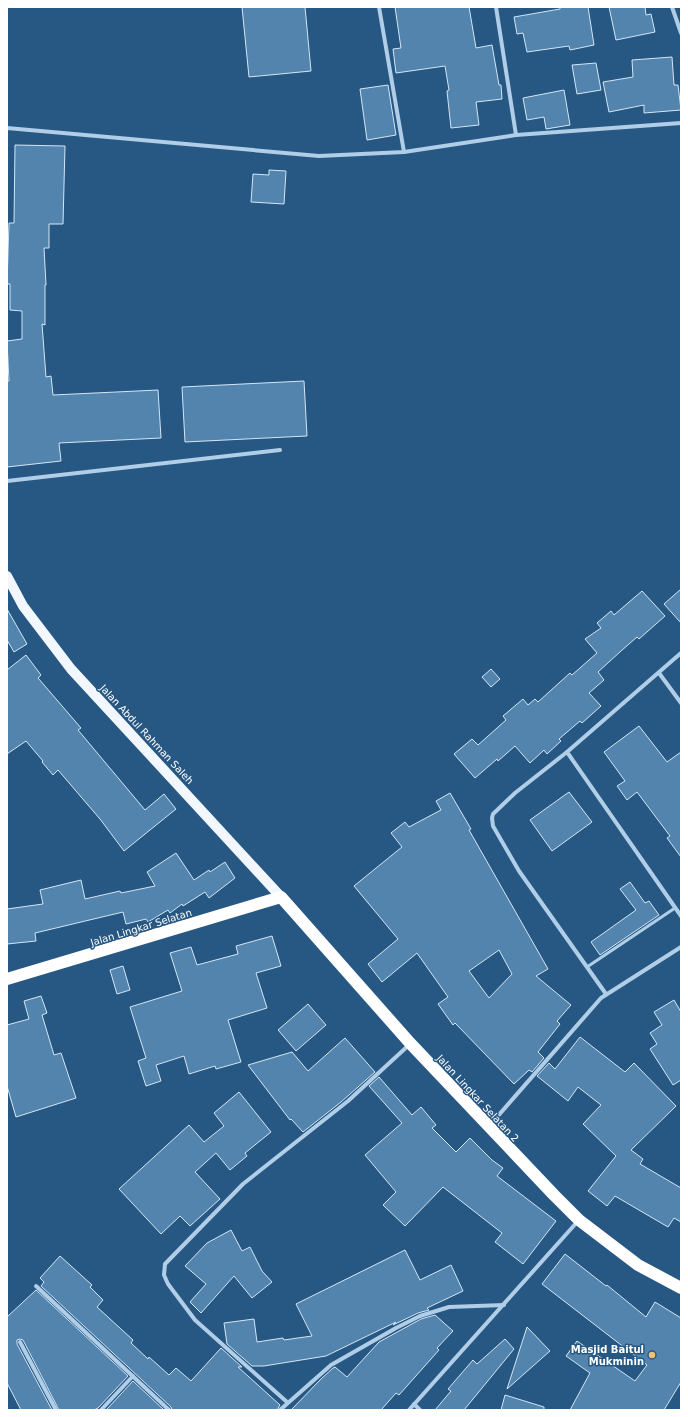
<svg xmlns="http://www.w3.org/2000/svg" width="688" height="1417" font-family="'DejaVu Sans',sans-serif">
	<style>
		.building { fill: #5384ad; stroke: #d3e6f6; fill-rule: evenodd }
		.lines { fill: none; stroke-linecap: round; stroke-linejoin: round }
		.lane { stroke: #b0cee7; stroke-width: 3 }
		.street { stroke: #b0cee7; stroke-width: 4 }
		.primary { stroke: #f2f7fd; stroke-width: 10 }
		.highway { stroke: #fff; stroke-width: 12 }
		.poi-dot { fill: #efc076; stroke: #275883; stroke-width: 1.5 }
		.labels { text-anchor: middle; stroke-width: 3; stroke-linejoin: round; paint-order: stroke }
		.street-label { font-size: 10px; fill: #fff; stroke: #275883 }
		.poi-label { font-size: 10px; font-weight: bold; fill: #fff; stroke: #275883; text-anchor: end }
	</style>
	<rect width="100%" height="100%" fill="#275883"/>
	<!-- building -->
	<g class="building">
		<polygon points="242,7 305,7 311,71 249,77"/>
		<polygon points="395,7 469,7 476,48 492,45 499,85 501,85 502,99 476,102 479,125 451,128 447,91 449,90 445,66 396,73 393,49 401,48"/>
		<polygon points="560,7 588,7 594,45 570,50 569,46 527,52 523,33 517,34 514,17 560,9"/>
		<polygon points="609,7 645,7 646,15 651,14 655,32 616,40"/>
		<polygon points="672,57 674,85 678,85 681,110 644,113 644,105 609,112 603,82 633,77 632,60"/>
		<polygon points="596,63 601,90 577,94 572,65"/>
		<polygon points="388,85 396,135 367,140 360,89"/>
		<polygon points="564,90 570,125 546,129 544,117 527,120 523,98"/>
		<polygon points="15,145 65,146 63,224 49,224 49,248 44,248 46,285 45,285 45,325 42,324 46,377 51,376 53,395 158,390 161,438 59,443 61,461 7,467 7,381 9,381 7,341 22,339 22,311 10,310 10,284 7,284 9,223 14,223"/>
		<polygon points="269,170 286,171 284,204 251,202 253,174 269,175"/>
		<polygon points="304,381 307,436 185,442 182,387"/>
		<polygon points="681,589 681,623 664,604"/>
		<polygon points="642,591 665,616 639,639 637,637 621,651 598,672 604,680 589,693 601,706 582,723 580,721 559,739 561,741 547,754 544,750 530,763 515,746 498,761 497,759 475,778 454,754 472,739 478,745 506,720 503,716 523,699 528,705 535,699 538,702 570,673 572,675 597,653 585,639 601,628 597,623 611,611 614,615"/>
		<polygon points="7,609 27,644 14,652 7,640"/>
		<polygon points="26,655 41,675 38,678 81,728 78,730 145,810 164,794 176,809 124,851 100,819 58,770 53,775 42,762 43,761 26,741 7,754 7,670"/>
		<polygon points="491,669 500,679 491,687 482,677"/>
		<polygon points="639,726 667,762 681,752 681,857 667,838 670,836 637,792 627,800 617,786 625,781 604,752"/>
		<polygon points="569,792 592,822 552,851 530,820"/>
		<path d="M450,793L471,829L469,830L548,969L536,976L571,1005L557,1021L560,1024L538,1052L544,1058L532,1072L529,1070L514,1084L455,1023L453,1025L438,1004L448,997L417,953L382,982L368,964L398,939L354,886L402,847L391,833L405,822L409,827L441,810L436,801ZM499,950L512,974L489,998L469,971Z"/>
		<polygon points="176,853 194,880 209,870 210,872 225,862 235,878 209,898 205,892 183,906 182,904 170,913 168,910 148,922 146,919 126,924 123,912 35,933 36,941 7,944 7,909 43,904 40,890 81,880 85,899 120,891 121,893 155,886 147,872"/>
		<polygon points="630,882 645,903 649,901 659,915 600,955 591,942 636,910 620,889"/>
		<polygon points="272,936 281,966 256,973 267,1008 228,1020 241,1062 216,1069 215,1066 189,1074 184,1056 156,1065 161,1081 146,1086 138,1061 146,1058 130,1007 182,991 170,953 191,947 197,965 238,954 236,946"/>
		<polygon points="123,966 130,990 117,994 110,970"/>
		<polygon points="41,996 47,1013 42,1015 54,1055 61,1053 76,1098 16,1117 7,1086 7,1025 29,1019 24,1001"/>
		<polygon points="674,1000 681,1012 681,1080 673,1085 650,1049 657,1044 650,1033 662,1025 654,1012"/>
		<polygon points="308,1004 326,1025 296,1051 278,1030"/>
		<polygon points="580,1037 625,1072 634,1063 676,1106 631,1150 643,1159 640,1164 681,1188 681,1222 674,1218 668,1227 615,1196 607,1206 588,1191 616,1156 583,1124 601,1105 578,1087 568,1101 537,1076 549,1063 555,1069"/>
		<polygon points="345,1038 375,1072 341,1102 303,1132 291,1119 290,1120 248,1065 292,1052 308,1071"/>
		<polygon points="379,1077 412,1115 421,1107 436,1125 432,1128 456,1152 470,1138 492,1160 503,1168 497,1176 556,1221 523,1264 495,1242 502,1233 443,1187 405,1226 383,1205 396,1192 365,1155 402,1123 369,1086"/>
		<polygon points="239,1092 271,1132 245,1153 247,1156 230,1170 216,1153 195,1172 220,1199 190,1226 180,1216 161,1234 119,1189 189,1125 204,1142 224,1126 214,1113"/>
		<polygon points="231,1230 242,1251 250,1247 262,1271 272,1282 252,1298 234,1276 201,1313 190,1302 206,1284 185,1266 207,1243"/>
		<polygon points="405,1250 420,1280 451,1265 463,1291 427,1308 429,1310 418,1313 393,1325 396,1322 326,1356 264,1366 252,1366 227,1344 224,1323 254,1319 257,1342 283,1338 284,1340 312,1336 296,1304"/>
		<polygon points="565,1254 606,1286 607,1285 646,1317 655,1302 681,1318 681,1382 664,1410 570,1410 590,1373 566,1356 577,1341 635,1381 647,1365 542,1284"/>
		<polygon points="60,1256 92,1285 90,1287 103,1300 97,1307 133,1340 131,1343 148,1359 149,1357 169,1375 176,1368 191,1381 221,1348 242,1367 238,1367 280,1405 277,1410 172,1410 171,1407 41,1286 44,1282 40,1278"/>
		<polygon points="36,1290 128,1376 98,1408 94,1410 59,1410 23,1340 20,1339 17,1340 17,1344 52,1410 21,1410 7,1383 7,1317"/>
		<polygon points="435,1315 453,1331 437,1348 439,1350 399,1395 396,1393 381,1410 291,1410 321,1379 333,1368 335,1367 347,1377 379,1342 421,1319"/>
		<polygon points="527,1327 550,1351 507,1389"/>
		<polygon points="505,1339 514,1349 464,1410 435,1410 451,1391 448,1389 473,1360 477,1364"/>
		<polygon points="133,1381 164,1410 108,1410 107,1409"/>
		<polygon points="505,1395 544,1407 544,1410 501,1410"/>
	</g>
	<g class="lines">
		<!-- lane -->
		<polyline class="lane" points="587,967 675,908"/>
		<!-- street -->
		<g class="street">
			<polyline points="379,7 404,152"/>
			<polyline points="496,7 516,135"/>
			<polyline points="672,7 681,33"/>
			<polyline points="7,128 319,156 404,152 516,135 681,123"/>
			<polyline points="7,481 280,450"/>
			<polyline points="681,653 567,752 681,916"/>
			<polyline points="659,673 681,703"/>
			<polyline points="567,752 515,793 493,814 492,818 493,826 519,871 606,994"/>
			<polyline points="490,1125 601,998 681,947"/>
			<polyline points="36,1286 169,1410"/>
			<polyline points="20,1342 56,1410"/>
			<polyline points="287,1402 195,1320 168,1284 164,1275 165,1264 243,1184 348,1101 410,1044"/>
			<polyline points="414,1404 420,1410"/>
			<polyline points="101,1410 133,1376"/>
			<polyline points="280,1410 331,1365 396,1328 420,1316 449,1307 504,1305"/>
			<polyline points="409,1410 578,1221"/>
		</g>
		<!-- primary -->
		<polyline class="primary" points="7,576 23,606 71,669 281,897"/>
		<!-- highway -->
		<polyline class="highway" points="7,979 281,897 410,1043 554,1195 579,1220 638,1265 681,1288"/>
	</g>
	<!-- markers -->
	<circle class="poi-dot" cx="652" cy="1355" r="4"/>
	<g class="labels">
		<!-- street labels -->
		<g class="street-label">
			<text transform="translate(147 734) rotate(47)" y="4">Jalan Abdul Rahman Saleh</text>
			<text transform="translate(141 927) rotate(-17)" y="4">Jalan Lingkar Selatan</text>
			<text transform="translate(478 1098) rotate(47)" y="4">Jalan Lingkar Selatan 2</text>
		</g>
		<!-- poi labels -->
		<g class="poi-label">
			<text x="644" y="1353">Masjid Baitul<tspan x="644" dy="12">Mukminin</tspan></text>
		</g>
	</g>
	<!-- border -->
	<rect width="688" height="1417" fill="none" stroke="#ffffff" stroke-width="16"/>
</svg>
